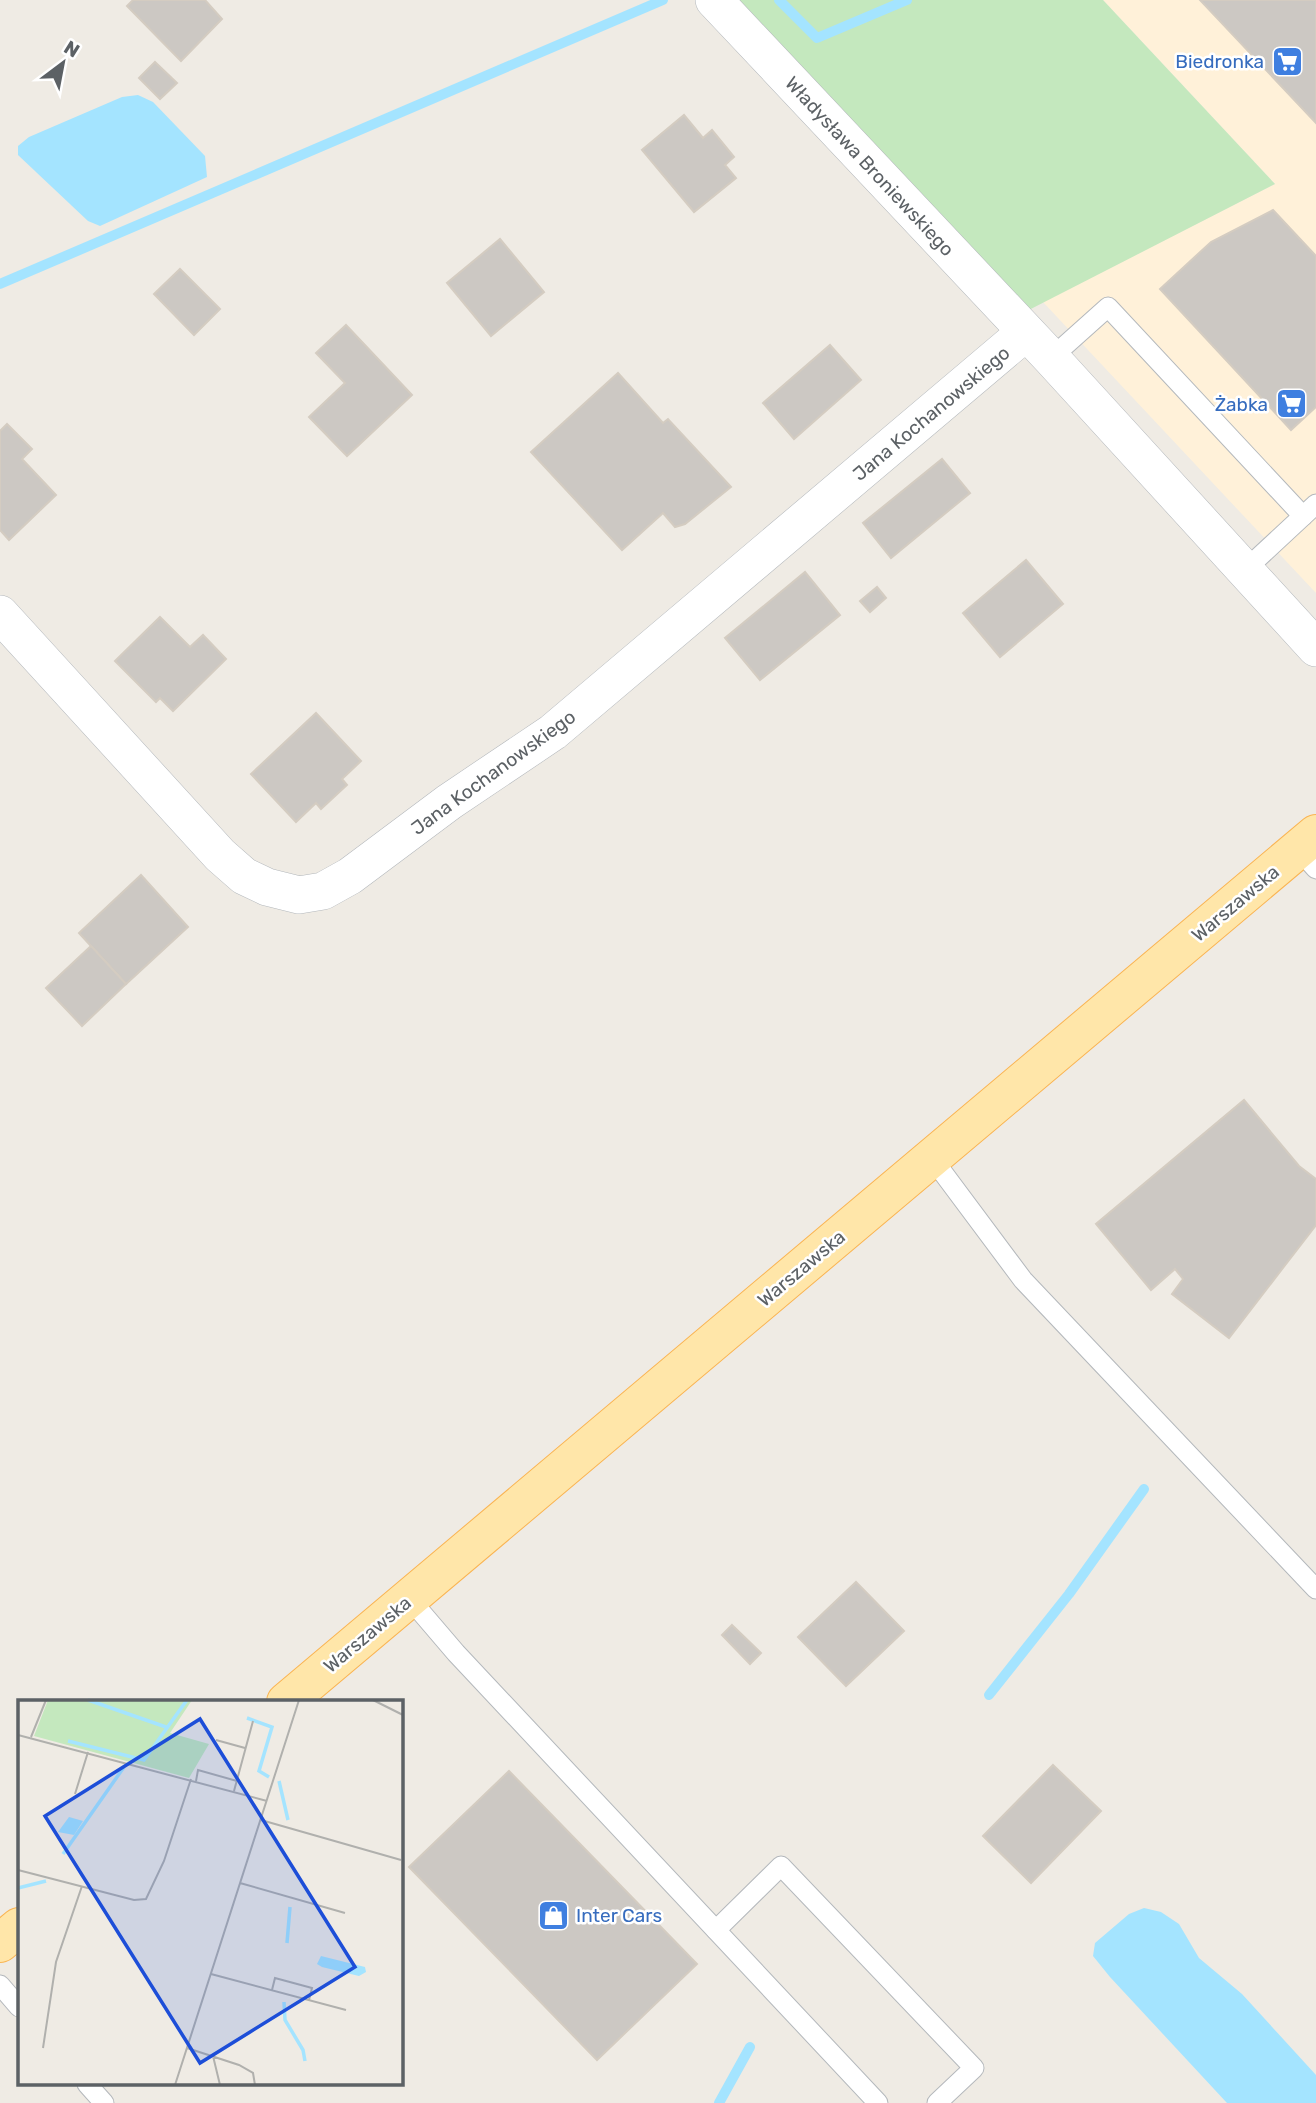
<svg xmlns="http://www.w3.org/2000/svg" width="1316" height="2103" font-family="Rubik,sans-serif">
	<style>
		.commercial { fill: #fff1d9 }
		.green { fill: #c4e8be }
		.water { fill: #a4e4ff }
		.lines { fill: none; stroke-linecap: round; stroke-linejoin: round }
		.stream { stroke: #a4e4ff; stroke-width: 10 }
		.building { fill: #ccc8c3; stroke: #d4ccc1; stroke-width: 2 }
		.lane-casing { stroke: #b4b8bc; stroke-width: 21 }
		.street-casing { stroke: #b4b8bc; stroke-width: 38 }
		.primary-casing { stroke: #fab452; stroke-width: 40 }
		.lane { stroke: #fff; stroke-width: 19 }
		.street { stroke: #fff; stroke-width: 37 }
		.primary { stroke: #ffe6a9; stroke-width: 38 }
		.labels { text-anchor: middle; stroke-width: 5; stroke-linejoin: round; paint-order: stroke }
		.shop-label { font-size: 19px; fill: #366cbe; stroke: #fff; text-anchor: end }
		.street-label { font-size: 19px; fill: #5c6165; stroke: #fff }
		.inset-river { fill: none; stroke: #a4e4ff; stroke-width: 3.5 }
		.inset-road { fill: none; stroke: #b0b0ad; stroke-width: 2 }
		.view { fill: #1d4ed8; fill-opacity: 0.15; stroke: #1d4ed8; stroke-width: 3.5 }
		.inset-edge { fill: none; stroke: #5c6165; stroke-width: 3.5 }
	</style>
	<rect width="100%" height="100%" fill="#efebe4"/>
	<!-- commercial -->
	<polygon class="commercial" points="1103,0 1316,0 1316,593 1043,302 1275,184"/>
	<!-- green -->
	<polygon class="green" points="729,0 1103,0 1275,184 1021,314"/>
	<!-- water -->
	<g class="water">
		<polygon points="138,95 153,102 205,156 207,177 100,226 88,221 18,155 18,146 29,137 122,97"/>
		<polygon points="1144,1908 1161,1912 1179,1924 1199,1958 1242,1994 1316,2075 1316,2103 1227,2103 1110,1977 1093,1956 1095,1943 1129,1914"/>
	</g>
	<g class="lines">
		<!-- stream -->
		<g class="stream">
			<polyline points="779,0 817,38 907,0"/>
			<polyline points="0,284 663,0"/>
			<polyline points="989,1695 1069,1594 1144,1489"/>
			<polyline points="719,2103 750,2047"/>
		</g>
	</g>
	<!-- building -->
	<g class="building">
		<polygon points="133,0 205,0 222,19 181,61 127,6"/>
		<polygon points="1200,0 1316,0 1316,123"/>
		<polygon points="155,62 177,83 160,99 139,78"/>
		<polygon points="684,115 703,138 712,130 734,157 725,165 736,178 694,212 642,150"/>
		<polygon points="1273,210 1316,256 1316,407 1291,430 1160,289 1211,242"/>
		<polygon points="500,239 544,292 491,336 447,283"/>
		<polygon points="180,269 220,309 194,335 154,294"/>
		<polygon points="346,325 412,395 347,456 309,417 345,383 316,353"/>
		<polygon points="830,345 861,380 794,439 763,403"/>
		<polygon points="618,373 663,423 668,419 731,487 685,524 675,527 663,513 622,550 531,452"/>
		<polygon points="7,424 32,449 22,459 56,495 9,540 0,530 0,431"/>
		<polygon points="942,459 970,493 891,558 863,523"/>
		<polygon points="1026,560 1063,604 1000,657 963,613"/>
		<polygon points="805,572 840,615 760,680 725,638"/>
		<polygon points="877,587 886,598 870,612 860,601"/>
		<polygon points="160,617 190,647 203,635 226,659 173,711 160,698 156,702 115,661"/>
		<polygon points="316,713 361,761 342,779 347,785 321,809 316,803 296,822 251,774"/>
		<polygon points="141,875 188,927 126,984 79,933"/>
		<polygon points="91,946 126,984 82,1026 46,988"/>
		<polygon points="1244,1100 1299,1166 1316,1179 1316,1225 1229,1338 1172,1294 1183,1279 1175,1269 1151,1290 1096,1224"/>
		<polygon points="856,1582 904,1631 846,1686 798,1637"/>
		<polygon points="732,1625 761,1653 750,1664 722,1635"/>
		<polygon points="1053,1765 1101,1811 1031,1883 983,1836"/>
		<polygon points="509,1771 697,1964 597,2060 409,1867"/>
	</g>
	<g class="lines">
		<defs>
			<g id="lane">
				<polyline points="1051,358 1108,307 1303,516"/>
				<polyline points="1245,570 1316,504"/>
				<polyline points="1298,849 1316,869"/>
				<polyline points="932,1158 1023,1280 1316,1589"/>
				<polyline points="409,1598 456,1653 878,2103"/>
				<polyline points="716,1930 781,1866 974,2068 937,2103"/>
				<polyline points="0,1985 19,2007"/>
				<polyline points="87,2084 104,2103"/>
			</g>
			<g id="street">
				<polyline points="714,0 1051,358 1316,648"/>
				<polyline points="0,614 220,855 244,876 267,887 299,895 323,891 350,876 449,802 553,732 1026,332"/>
			</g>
			<g id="primary">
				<polyline points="286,1702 1316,834"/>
				<polyline points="0,1943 19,1927"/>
			</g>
		</defs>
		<!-- lane casing -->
		<use href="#lane" class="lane-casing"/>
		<!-- street casing -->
		<use href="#street" class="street-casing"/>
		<!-- primary casing -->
		<use href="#primary" class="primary-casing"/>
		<!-- lane -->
		<use href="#lane" class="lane"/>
		<!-- street -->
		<use href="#street" class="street"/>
		<!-- primary -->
		<use href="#primary" class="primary"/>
	</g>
	<!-- icons -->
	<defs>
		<symbol id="supermarket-square" viewBox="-11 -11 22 22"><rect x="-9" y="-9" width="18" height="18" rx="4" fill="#3f7fe0" stroke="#fff"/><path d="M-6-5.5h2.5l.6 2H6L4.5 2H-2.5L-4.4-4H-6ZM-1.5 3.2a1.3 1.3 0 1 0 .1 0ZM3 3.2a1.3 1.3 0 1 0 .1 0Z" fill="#fff"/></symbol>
		<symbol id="shop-square" viewBox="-11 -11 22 22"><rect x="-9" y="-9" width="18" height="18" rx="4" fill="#3f7fe0" stroke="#fff"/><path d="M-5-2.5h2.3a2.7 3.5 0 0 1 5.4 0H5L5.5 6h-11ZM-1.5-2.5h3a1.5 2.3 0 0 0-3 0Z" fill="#fff"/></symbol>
	</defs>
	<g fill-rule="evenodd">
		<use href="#supermarket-square" x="1270" y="44" width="35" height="35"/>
		<use href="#supermarket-square" x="1274" y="386" width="35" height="35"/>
		<use href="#shop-square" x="536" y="1898" width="35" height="35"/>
	</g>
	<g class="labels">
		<!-- shop labels -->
		<g class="shop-label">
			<text x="1264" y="68">Biedronka</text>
			<text x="1268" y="411">Żabka</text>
			<text x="576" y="1922" text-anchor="start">Inter Cars</text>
		</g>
		<!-- street labels -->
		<g class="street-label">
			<text transform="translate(870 166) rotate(47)" y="7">Władysława Broniewskiego</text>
			<text transform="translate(931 413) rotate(-40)" y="7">Jana Kochanowskiego</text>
			<text transform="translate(493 772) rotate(-36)" y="7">Jana Kochanowskiego</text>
			<text transform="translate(1235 903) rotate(-40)" y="7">Warszawska</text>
			<text transform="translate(801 1268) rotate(-40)" y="7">Warszawska</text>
			<text transform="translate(367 1634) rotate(-40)" y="7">Warszawska</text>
		</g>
	</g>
	<!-- overview -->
	<g transform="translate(18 1700)">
		<rect width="385" height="385" fill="#efebe4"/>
		<path d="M30,0H174L152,33L191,44L171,78L16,36Z" fill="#c4e8be"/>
		<path d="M51,117L65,121L56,135L40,132ZM303,256L347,267L348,272L341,276L304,267L299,264Z" fill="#a4e4ff"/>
		<path class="inset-river" d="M70,0L148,27M229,18L254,27L241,71L251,77M50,41L126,60L169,0M261,81L270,120M45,154L106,67M0,188L28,181M269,243L272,207M266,302L267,320L285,350L287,361"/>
		<path class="inset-road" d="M355,0L385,15M0,35L249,101M13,37L28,0M198,40L227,48M178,81L180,70L219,81M216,91L235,21M57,94L70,52M243,120L383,160M0,170L116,200L128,199L146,161L173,79M222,183L327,213M193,274L328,310M254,290L257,278L294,288L291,300M25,348L38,262L64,186M169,348L221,365L235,373L237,385M195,356L202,385M157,385L281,0"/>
		<path class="view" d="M182,19L337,267L182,363L27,116Z"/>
		<rect width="385" height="385" class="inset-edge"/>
	</g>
	<!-- north arrow -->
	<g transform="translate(63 63) rotate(32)" stroke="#ffffff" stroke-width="5" paint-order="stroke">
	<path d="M0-5L12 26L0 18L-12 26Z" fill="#5c6165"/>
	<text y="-10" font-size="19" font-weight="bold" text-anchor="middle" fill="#5c6165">N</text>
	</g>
</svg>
